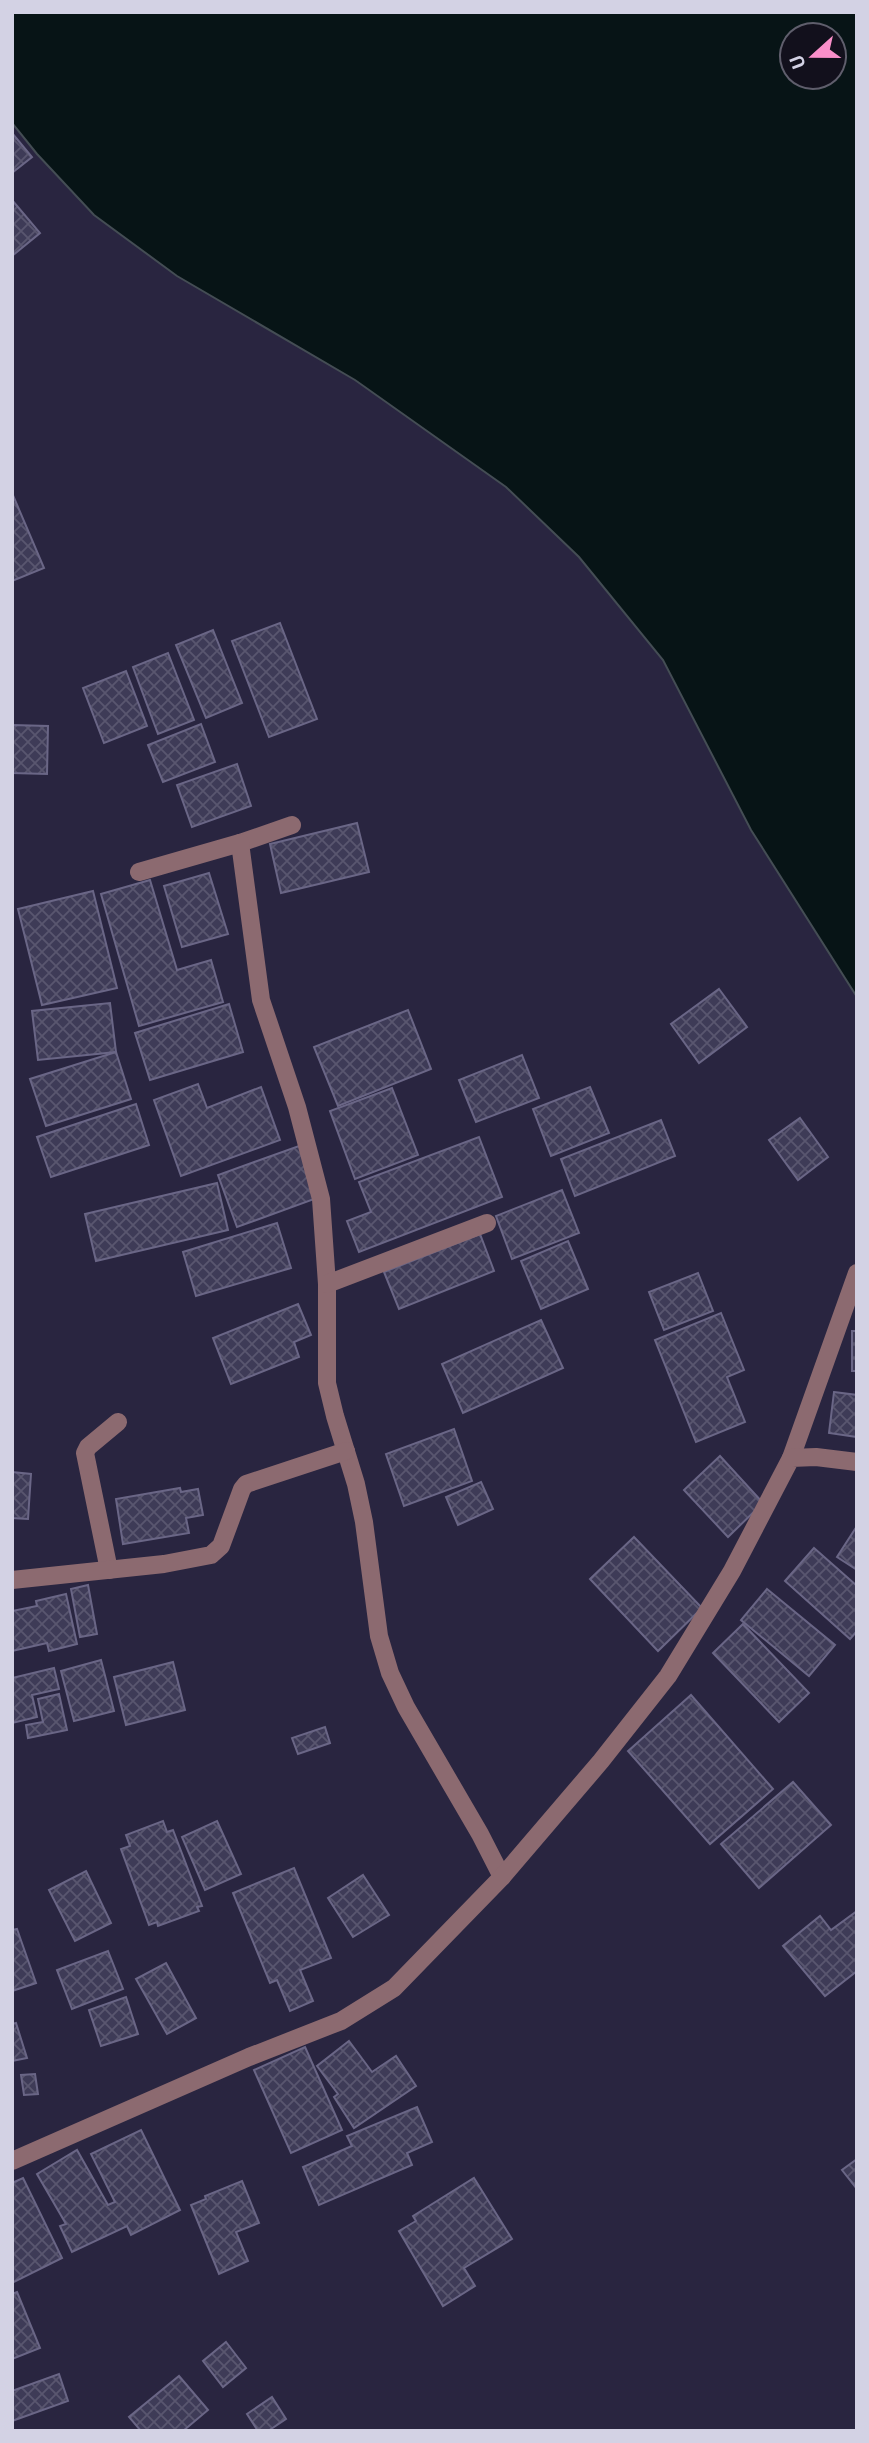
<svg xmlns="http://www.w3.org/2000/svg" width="869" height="2443" font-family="Roboto,sans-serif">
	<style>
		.water { fill: #071416; stroke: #444d54; stroke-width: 2; fill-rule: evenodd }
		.building { fill: url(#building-cross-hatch); stroke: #6a6686; stroke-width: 2 }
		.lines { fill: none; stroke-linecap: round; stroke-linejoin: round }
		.minor { stroke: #8c6a70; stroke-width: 18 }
	</style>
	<defs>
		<pattern id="building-cross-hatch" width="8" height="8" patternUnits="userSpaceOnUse" patternTransform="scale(1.75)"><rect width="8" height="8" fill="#3e3b57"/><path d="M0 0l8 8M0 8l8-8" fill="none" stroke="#59566f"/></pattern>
	</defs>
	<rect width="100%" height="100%" fill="#292540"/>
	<!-- water -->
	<path class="water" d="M12,12H857V997L751,830L663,660L579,557L506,487L355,380L177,276L94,215L37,154L12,123ZM792,35H834V77H792Z"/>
	<!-- building -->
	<g class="building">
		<polygon points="12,133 32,157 12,173"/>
		<polygon points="12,200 40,233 12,256"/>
		<polygon points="12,493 44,568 12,581"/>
		<polygon points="280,623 317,719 269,737 232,641"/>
		<polygon points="213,630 242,703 206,718 176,645"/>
		<polygon points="168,653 194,720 158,734 133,667"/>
		<polygon points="126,671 147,726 104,743 83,688"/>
		<polygon points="201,724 215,762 163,782 148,745"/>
		<polygon points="12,725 48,726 47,774 12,773"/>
		<polygon points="237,764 251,806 192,827 177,785"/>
		<polygon points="357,823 369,872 281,893 270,844"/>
		<polygon points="209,873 228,934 182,947 164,886"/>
		<polygon points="150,880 177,970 211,960 223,1002 139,1026 101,894"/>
		<polygon points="93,891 117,988 42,1005 18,909"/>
		<polygon points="719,989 747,1027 699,1063 671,1024"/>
		<polygon points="110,1003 116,1052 38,1060 32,1011"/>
		<polygon points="229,1004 243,1052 150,1080 135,1033"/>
		<polygon points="408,1010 431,1069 338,1106 314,1047"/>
		<polygon points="116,1052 131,1099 46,1126 30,1079"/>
		<polygon points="522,1055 539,1098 476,1122 459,1080"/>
		<polygon points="198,1084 207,1108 261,1087 280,1140 181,1176 154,1100"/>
		<polygon points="590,1087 609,1133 551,1156 533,1109"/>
		<polygon points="392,1088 418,1155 355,1179 330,1111"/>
		<polygon points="136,1104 149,1145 51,1177 37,1137"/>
		<polygon points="800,1118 828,1157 798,1180 769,1140"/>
		<polygon points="661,1120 675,1156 575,1196 561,1159"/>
		<polygon points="479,1137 502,1197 359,1252 347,1221 371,1212 359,1182"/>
		<polygon points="299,1146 317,1198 237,1227 218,1175"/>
		<polygon points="217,1183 228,1230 96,1261 85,1214"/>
		<polygon points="562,1190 579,1233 512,1259 496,1216"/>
		<polygon points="277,1223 291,1268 196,1296 183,1252"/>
		<polygon points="480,1234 494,1271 399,1309 384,1272"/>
		<polygon points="568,1241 588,1289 541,1309 521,1261"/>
		<polygon points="698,1273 713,1311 664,1330 649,1292"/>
		<polygon points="298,1304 311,1335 294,1342 299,1357 231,1384 213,1338"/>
		<polygon points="721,1313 744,1370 727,1377 745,1422 696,1442 655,1340"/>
		<polygon points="541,1320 563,1368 463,1413 442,1364"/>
		<rect x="852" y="1331" width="5" height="40"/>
		<polygon points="834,1392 857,1395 857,1437 829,1433"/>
		<polygon points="454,1429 472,1481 404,1506 386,1454"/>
		<polygon points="720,1456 763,1503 728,1537 684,1490"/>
		<polygon points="12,1472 31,1474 28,1519 12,1518"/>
		<polygon points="481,1482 493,1509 458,1525 446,1497"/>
		<polygon points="180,1488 181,1492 198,1489 203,1515 186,1518 189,1533 123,1544 116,1499"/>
		<polygon points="857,1526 857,1570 837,1557"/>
		<polygon points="634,1537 702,1608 658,1651 590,1579"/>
		<polygon points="814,1548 857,1586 857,1631 850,1639 785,1581"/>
		<polygon points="88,1585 97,1634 80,1637 71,1589"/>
		<polygon points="767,1589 835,1645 809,1676 741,1620"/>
		<polygon points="66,1594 77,1644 49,1651 47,1643 12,1651 12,1611 37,1606 36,1601"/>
		<polygon points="743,1624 809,1693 779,1722 713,1653"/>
		<polygon points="101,1660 114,1711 74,1721 61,1671"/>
		<polygon points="173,1662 185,1710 126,1725 114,1677"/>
		<polygon points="54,1668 59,1689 32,1695 37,1717 12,1723 12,1678"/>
		<polygon points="59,1694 67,1730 28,1738 26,1725 43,1722 38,1699"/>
		<polygon points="691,1695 773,1789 710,1844 628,1751"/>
		<polygon points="325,1727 330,1743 298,1754 292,1738"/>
		<polygon points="793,1782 831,1825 759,1888 721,1844"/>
		<polygon points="163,1821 167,1832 173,1830 202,1906 197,1907 199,1911 158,1926 157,1922 149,1925 121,1849 130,1846 126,1835"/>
		<polygon points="217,1821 241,1874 205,1890 182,1837"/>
		<polygon points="294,1868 331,1958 300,1970 313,2001 290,2011 277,1980 270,1983 233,1893"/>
		<polygon points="86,1871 111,1923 75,1941 49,1890"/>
		<polygon points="363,1875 389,1915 353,1937 328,1898"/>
		<polygon points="857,1911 857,1971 825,1996 783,1946 820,1916 831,1930"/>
		<polygon points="17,1929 36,1983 12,1991 12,1930"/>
		<polygon points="108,1951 123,1989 72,2009 57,1970"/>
		<polygon points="166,1963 196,2018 167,2034 136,1979"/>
		<polygon points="126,1997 138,2034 101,2046 89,2010"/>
		<polygon points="16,2023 27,2058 12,2061 12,2024"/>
		<polygon points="349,2041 372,2072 396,2056 416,2086 354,2128 334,2097 338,2094 317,2066"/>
		<polygon points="305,2047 342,2130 291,2153 254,2070"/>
		<polygon points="35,2074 38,2094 24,2095 21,2075"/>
		<polygon points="417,2107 432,2142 407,2153 412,2165 319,2205 303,2167 352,2146 347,2136"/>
		<polygon points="141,2130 180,2210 131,2235 127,2226 72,2252 60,2226 66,2224 37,2174 77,2150 108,2205 115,2202 91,2154"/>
		<polygon points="857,2159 857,2189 842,2170"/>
		<polygon points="23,2178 62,2258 12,2283 12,2183"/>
		<polygon points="474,2178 512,2239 464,2268 475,2286 443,2306 399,2231 416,2221 413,2216"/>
		<polygon points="242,2181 259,2223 236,2232 248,2261 219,2274 191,2205 206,2199 205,2196"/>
		<polygon points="17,2292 40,2348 12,2359 12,2294"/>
		<polygon points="226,2342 246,2368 223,2387 203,2361"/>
		<polygon points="59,2374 68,2401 12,2421 12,2391"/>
		<polygon points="179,2376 208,2410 183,2431 141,2431 129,2417"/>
		<polygon points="272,2397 286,2419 268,2431 258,2431 247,2414"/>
	</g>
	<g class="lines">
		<!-- minor -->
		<g class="minor">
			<polyline points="240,843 292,825"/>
			<polyline points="139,872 240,843 261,1000 297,1107 321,1199 327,1284 327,1383 335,1416 356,1484 364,1522 379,1636 390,1673 406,1707 480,1834 502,1877"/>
			<polyline points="327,1284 487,1223"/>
			<polyline points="791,1458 857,1273"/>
			<polyline points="109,1570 85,1453 88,1447 118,1422"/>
			<polyline points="12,1580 164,1564 211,1555 221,1546 242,1489 246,1484 346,1451"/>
			<polyline points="12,2161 249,2057 341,2021 394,1988 502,1877 601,1761 668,1676 732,1571 791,1458 816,1457 857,1462"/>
		</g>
	</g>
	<!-- border -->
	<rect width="869" height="2443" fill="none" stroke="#d3d2e4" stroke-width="28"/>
	<!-- north arrow -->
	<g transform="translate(813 56) rotate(249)"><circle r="33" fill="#12101c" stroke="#5f5e6c" stroke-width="2"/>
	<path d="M0-5L12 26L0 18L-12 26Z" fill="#f98fc9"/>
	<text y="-10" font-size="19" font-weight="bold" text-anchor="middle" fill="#d3d2e4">U</text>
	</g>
</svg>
